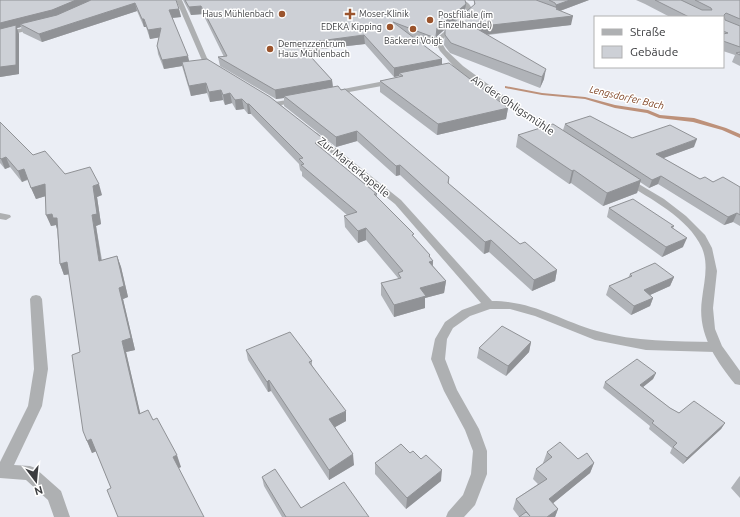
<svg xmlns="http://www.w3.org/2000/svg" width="740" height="517" font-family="Ubuntu,sans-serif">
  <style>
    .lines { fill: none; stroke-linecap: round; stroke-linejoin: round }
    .stream { fill: #bd917a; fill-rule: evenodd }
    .minor { fill: #aeb0b2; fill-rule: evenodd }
    .tertiary { fill: #aeb0b2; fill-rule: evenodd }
    .wall { fill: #b0b3b8 }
    .shaded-wall { fill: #909296 }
    .building { fill: #cdd0d6; stroke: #909296 }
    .poi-dot { fill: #9b542d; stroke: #fff; stroke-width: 1.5 }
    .labels { text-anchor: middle; stroke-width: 3; stroke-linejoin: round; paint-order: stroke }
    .far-poi-label { font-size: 9px; fill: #3b3c3f; stroke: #fff; text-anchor: start }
    .far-water-label { font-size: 10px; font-style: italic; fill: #814626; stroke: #fff }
    .street-label { font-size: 11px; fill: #3b3c3f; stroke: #fff }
  </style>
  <rect width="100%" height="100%" fill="#ebeef5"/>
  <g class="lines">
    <path class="stream" d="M 505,86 L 542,93 L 585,97 L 615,105 L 648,110 L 660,115 L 694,118 L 726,128 L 740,134 L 740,138 L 722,130 L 693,122 L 659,118 L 647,113 L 615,108 L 585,99 L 542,95 L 505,88 Z"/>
    <path class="minor" d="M 176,0 L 182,0 L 207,58 L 211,63 L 217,66 L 217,70 C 209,71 204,64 201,58 Z
      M 37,25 L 39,26 L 39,28 L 0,37 L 0,33 Z
      M 395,79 L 399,81 L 398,83 L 333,95 L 329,93 L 333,91 Z
      M 299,98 L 303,100 L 302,102 L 281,105 L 287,111 L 283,113 L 271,104 L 275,102 Z
      M 314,132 L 317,133 L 401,200 L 492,301 C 533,301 559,320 597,331 C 635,342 675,341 715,342 L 720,344 L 721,347 L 720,350 L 715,352 L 646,350 L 595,340 L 535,316 L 510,309 L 490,309 L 470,316 L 453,328 L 447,339 L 445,359 L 457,390 L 479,429 L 487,451 L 487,474 L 475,505 L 464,517 L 446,517 L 448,512 L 463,495 L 471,474 L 473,451 L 465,430 L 444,391 L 431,359 L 435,339 L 445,322 L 462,310 L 481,303 L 395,204 L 311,137 L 310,135 Z
      M 0,213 L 10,215 L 11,217 L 6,220 L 0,219 Z
      M 36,295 L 40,296 L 42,299 L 48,369 L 42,406 L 14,465 L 30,466 L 35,468 L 61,491 L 70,517 L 54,517 L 48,500 L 26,480 L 0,478 L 0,462 L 28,406 L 34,369 L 30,299 L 32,296 Z"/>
    <path class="tertiary" d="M 458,0 C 467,0 470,3 473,12 L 443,39 L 443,45 L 446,50 L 463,66 L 511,101 L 560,133 L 561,135 L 560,137 L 554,137 L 505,105 L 457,70 L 440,51 L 437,45 L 437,38 L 467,12 L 465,6 Z
      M 627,177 L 664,199 L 686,216 L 705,235 L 712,248 L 717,271 L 713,308 L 715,329 L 722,346 L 740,371 L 740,385 L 735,384 C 715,359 697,333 702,299 C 704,282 709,265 702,248 C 688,217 650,199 624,182 L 622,180 L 624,178 Z"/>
  </g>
  <path class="wall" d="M 0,0 L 176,0 L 179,9 L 181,17 L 172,18 L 189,61 L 325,140 L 325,151 L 377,194 L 377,197 L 430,255 L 430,258 L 433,261 L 433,266 L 446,281 L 444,293 L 425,298 L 425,308 L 394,317 L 381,295 L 381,283 L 398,279 L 398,278 L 366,240 L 358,243 L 345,227 L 344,216 L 347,215 L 302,176 L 302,172 L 300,170 L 299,164 L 251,114 L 248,114 L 244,109 L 236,110 L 232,103 L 225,105 L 223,100 L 210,102 L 207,93 L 191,96 L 182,66 L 164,69 L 158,54 L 157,46 L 159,37 L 150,39 L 146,27 L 144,27 L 137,11 L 42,42 L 23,33 L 21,27 L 17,28 L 19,34 L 19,74 L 0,77 Z
    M 183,0 L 589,0 L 560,11 L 571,25 L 488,35 L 544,79 L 540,88 L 450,53 L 444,45 L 445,30 L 474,5 L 474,1 L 469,1 L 465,0 L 466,4 L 465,12 L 436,37 L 438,39 L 437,48 L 416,39 L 442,65 L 508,108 L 506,119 L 437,135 L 380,92 L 380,81 L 399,77 L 399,76 L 394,77 L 365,44 L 321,49 L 321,52 L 308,54 L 332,80 L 333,87 L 341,90 L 449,177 L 449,184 L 520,244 L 557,270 L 555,281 L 532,291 L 489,252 L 484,254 L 400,175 L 396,176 L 357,141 L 336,147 L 284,106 L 284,98 L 276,99 L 220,66 L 218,57 L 224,57 L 203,14 L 191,15 Z
    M 636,0 L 740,0 L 740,66 L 732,62 L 735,55 L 723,51 L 723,17 L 670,17 L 645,4 Z
    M 0,122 L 33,155 L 102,195 L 97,197 L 101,224 L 96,226 L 102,260 L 117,256 L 121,267 L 128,297 L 123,299 L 135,350 L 126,352 L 140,413 L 153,420 L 181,467 L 111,488 L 96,451 L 92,453 L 87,441 L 80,352 L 69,274 L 64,275 L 60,264 L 57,229 L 56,225 L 51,226 L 46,196 L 36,199 L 28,180 L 22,182 L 10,167 L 5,169 L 0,163 Z
    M 565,124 L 632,138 L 694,147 L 663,158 L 700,179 L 740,187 L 740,226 L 733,222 L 724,225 L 658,184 L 649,188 L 640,182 L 637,193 L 603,206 L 571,183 L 569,184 L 516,147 L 518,135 L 563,130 Z
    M 609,208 L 674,226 L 673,228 L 683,247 L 662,257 L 607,217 Z
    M 630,274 L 674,277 L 670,286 L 650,295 L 653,298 L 650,306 L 631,315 L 606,295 L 609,286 L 628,278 Z
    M 531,342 L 529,352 L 506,376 L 477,358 L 479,348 Z
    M 246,350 L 312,361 L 312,365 L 346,421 L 335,427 L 354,465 L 329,480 L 271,391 L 268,392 L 248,360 Z
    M 656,373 L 653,379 L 643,387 L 670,408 L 679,413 L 725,423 L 721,429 L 683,464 L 670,453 L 672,448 L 649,429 L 650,426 L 603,388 L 605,382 Z
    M 547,452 L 578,459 L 594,463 L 590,473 L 553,503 L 558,509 L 555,517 L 519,517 L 513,509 L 516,499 L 538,484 L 533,479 L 536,469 L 544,463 L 543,463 Z
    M 410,453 L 441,481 L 406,509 L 375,474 L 375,463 Z
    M 740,476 L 740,498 L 731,488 L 739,477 Z
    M 262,477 L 301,508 L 369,517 L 282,517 L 264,486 Z"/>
  <path class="shaded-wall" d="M 76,0 L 95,0 L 55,19 L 20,24 L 21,27 L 17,28 L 19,34 L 19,74 L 0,77 L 0,23 Z
    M 570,0 L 589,0 L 557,12 L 573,16 L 571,25 L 473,36 L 474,27 L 554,13 L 556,5 Z
    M 135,3 L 137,11 L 42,42 L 39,34 Z
    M 466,4 L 465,12 L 436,37 L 437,28 Z
    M 201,6 L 203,14 L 191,15 L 189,7 Z
    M 179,9 L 181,17 L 171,18 L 169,10 Z
    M 142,19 L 144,19 L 146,27 L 144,27 Z
    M 161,28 L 162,37 L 150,39 L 148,30 Z
    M 364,35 L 365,44 L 321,49 L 321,52 L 302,54 L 301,46 L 319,41 Z
    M 188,56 L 190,65 L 182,62 L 182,66 L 164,69 L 162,60 Z
    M 442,59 L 442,68 L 399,73 L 399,76 L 394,77 L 394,68 Z
    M 546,69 L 544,79 L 540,88 L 542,77 Z
    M 332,80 L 333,89 L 284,96 L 284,98 L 276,99 L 275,90 Z
    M 206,83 L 207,93 L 191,96 L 189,86 Z
    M 221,90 L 223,100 L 210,102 L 209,92 Z
    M 230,93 L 232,103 L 225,105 L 223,95 Z
    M 242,99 L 244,109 L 236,110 L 235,100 Z
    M 247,104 L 249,104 L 251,114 L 248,114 Z
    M 508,108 L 506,119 L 437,135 L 438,124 Z
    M 357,131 L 357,141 L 336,147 L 336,137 Z
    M 697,139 L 694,147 L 653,162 L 656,154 Z
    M 325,140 L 325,150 L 316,153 L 315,143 Z
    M 6,157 L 10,167 L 5,169 L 1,159 Z
    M 400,165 L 400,175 L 396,176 L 396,166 Z
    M 24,169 L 28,179 L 22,182 L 18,171 Z
    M 574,170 L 571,183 L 569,184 L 572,171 Z
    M 661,176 L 658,184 L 649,188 L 652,180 Z
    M 641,180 L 637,193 L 603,206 L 607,193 Z
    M 45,184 L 49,195 L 36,199 L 31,188 Z
    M 99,184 L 102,195 L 97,197 L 101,224 L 96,226 L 103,272 L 99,261 L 92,215 L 93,186 Z
    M 737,213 L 733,222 L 724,225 L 728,217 Z
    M 52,214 L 57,218 L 57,229 L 56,225 L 51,226 L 46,215 Z
    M 366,228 L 366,240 L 358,243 L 358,231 Z
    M 687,238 L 683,247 L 662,257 L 666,247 Z
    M 491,240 L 489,252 L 484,254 L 485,242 Z
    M 430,255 L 430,262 L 433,261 L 432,273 L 428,274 L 429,256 Z
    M 117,256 L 121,267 L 128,297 L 123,299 L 135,350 L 126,352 L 143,425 L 139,414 L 122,341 Z
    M 67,262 L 71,274 L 64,275 L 60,264 Z
    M 557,270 L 555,281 L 532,291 L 534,280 Z
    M 674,277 L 670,286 L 641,299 L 644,290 Z
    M 446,281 L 444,293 L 425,298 L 425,308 L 394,317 L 394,305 L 420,288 Z
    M 653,298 L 650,306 L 631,315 L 634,306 Z
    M 531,342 L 529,352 L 506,376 L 508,366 Z
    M 656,373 L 653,379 L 638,391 L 640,385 Z
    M 269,380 L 271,391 L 268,392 L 267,382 Z
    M 346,411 L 346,421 L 330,430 L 329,419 Z
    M 725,423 L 721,429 L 683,464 L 687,458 Z
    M 91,439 L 97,451 L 92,453 L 87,441 Z
    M 353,454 L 354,465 L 329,480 L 329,470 Z
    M 177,455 L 181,467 L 177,469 L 173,457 Z
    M 594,463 L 590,473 L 546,509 L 549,499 Z
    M 442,470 L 441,481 L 406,509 L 407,498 Z
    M 558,509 L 555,517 L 547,517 Z"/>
  <path class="building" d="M 0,0 L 76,0 L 52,10 L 0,23 Z
    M 91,0 L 176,0 L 179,9 L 169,10 L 188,56 L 162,60 L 157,46 L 161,28 L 148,30 L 144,19 L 142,19 L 135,3 L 39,34 L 20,24 L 57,15 Z
    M 185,0 L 465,0 L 466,4 L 437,28 L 436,36 L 438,39 L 393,22 L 442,59 L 394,68 L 364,35 L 319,41 L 321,43 L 301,46 L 332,80 L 275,90 L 218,57 L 227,56 L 201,6 L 189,7 Z
    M 474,0 L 536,0 L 558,8 L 556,9 L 573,16 L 474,27 L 546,69 L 542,77 L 451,43 L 445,35 L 445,30 L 475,4 Z
    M 549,0 L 570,0 L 556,5 L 555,3 Z
    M 655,0 L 681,0 L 702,10 L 712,10 L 711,8 L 695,0 L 740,0 L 740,19 L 726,13 L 724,15 L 725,20 L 740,26 L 740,47 L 723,41 L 723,34 L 728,33 L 723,31 L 723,17 L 689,17 Z
    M 16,25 L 16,65 L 0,67 L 0,29 Z
    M 740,52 L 740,55 L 736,53 Z
    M 207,59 L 270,97 L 325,140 L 315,143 L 377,194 L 374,194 L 414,234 L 412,235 L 430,255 L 429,256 L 433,261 L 429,262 L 446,281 L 420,288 L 426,296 L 394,305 L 381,283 L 401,278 L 398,273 L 403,271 L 366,228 L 358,231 L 344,216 L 357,212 L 301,165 L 304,164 L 299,159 L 303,158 L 249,104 L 247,104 L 242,99 L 235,100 L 230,93 L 223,95 L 221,90 L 209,92 L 206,83 L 189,86 L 182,62 Z
    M 449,63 L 508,108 L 438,124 L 380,81 L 403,76 L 399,73 Z
    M 338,86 L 341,90 L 345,89 L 449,177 L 448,183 L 520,244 L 525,242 L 557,270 L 534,280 L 491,240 L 485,242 L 400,165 L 396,166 L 357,131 L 336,137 L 284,96 Z
    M 590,116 L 632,138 L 670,125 L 697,139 L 656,154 L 700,179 L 705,177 L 713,182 L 723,177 L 740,187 L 740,215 L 737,213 L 728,217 L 661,176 L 652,180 L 565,124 Z
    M 0,122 L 33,155 L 45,151 L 65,174 L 90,167 L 99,184 L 93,186 L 97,214 L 92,215 L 99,261 L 117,256 L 124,286 L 119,288 L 131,338 L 122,341 L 139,414 L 148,410 L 153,420 L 157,418 L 177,455 L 173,457 L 204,517 L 118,517 L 107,490 L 111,488 L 91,439 L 87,441 L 83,431 L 72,355 L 80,352 L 67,262 L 60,264 L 57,218 L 53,218 L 52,214 L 46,215 L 45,184 L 31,188 L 24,169 L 18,171 L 6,157 L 1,159 L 0,158 Z
    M 553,124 L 641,180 L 607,193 L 574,170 L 572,171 L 518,135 Z
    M 633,199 L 674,226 L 671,227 L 687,238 L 666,247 L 609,208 Z
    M 655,263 L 674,277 L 644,290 L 653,298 L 634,306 L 609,286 L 632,276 L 630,274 Z
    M 502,326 L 531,342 L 508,366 L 479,348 Z
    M 290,332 L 312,361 L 309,362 L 346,411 L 329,419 L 353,454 L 329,470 L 269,380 L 267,382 L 246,350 Z
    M 637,359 L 656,373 L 640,385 L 670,408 L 679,413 L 694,401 L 725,423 L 687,458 L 673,447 L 677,443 L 652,423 L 654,421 L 605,382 Z
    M 560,442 L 578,459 L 587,453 L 594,463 L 549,499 L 558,509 L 547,517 L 519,517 L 526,512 L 530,516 L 516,499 L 547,479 L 536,469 L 552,457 L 547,452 Z
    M 401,444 L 410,453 L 413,451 L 421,459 L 426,455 L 442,470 L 407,498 L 375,463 Z
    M 275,469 L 301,508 L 344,482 L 369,517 L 286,517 L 262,477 Z"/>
  <g class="poi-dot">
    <circle cx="282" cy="14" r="4"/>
    <path d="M348 8h4v4h4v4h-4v4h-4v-4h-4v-4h4z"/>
    <circle cx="430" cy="20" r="4"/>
    <circle cx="390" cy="27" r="4"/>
    <circle cx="413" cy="29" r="4"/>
    <circle cx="270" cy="49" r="4"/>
  </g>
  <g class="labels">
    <g class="far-poi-label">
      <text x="274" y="17" text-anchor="end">Haus Mühlenbach</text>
      <text x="359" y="17">Moser-Klinik</text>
      <text x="438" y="18">Postfiliale (im<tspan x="438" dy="10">Einzelhandel)</tspan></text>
      <text x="382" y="30" text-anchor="end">EDEKA Kipping</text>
      <text x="413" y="44" text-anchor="middle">Bäckerei Voigt</text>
      <text x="278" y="47">Demenzzentrum<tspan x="278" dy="10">Haus Mühlenbach</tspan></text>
    </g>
    <g class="far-water-label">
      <text transform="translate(627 97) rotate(13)" y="4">Lengsdorfer Bach</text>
    </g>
    <g class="street-label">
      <text transform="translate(513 105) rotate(34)" y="4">An der Ohligsmühle</text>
      <text transform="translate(354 167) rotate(39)" y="4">Zur Marterkapelle</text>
    </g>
  </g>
  <rect x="594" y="16" width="130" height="52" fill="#ffffff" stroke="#b1b1b2"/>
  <rect x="602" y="29" width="20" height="6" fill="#aeb0b2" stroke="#b1b1b2"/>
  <text x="630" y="36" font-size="12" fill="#3b3c3f">Straße</text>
  <rect x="602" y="46" width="20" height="12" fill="#cdd0d6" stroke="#b1b1b2"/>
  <text x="630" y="56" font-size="12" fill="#3b3c3f">Gebäude</text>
  <g transform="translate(36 481) rotate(164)" stroke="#ffffff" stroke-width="3" paint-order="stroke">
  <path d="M0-3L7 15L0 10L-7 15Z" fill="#3b3c3f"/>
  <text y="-6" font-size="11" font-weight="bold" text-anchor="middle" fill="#3b3c3f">N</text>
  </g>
</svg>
